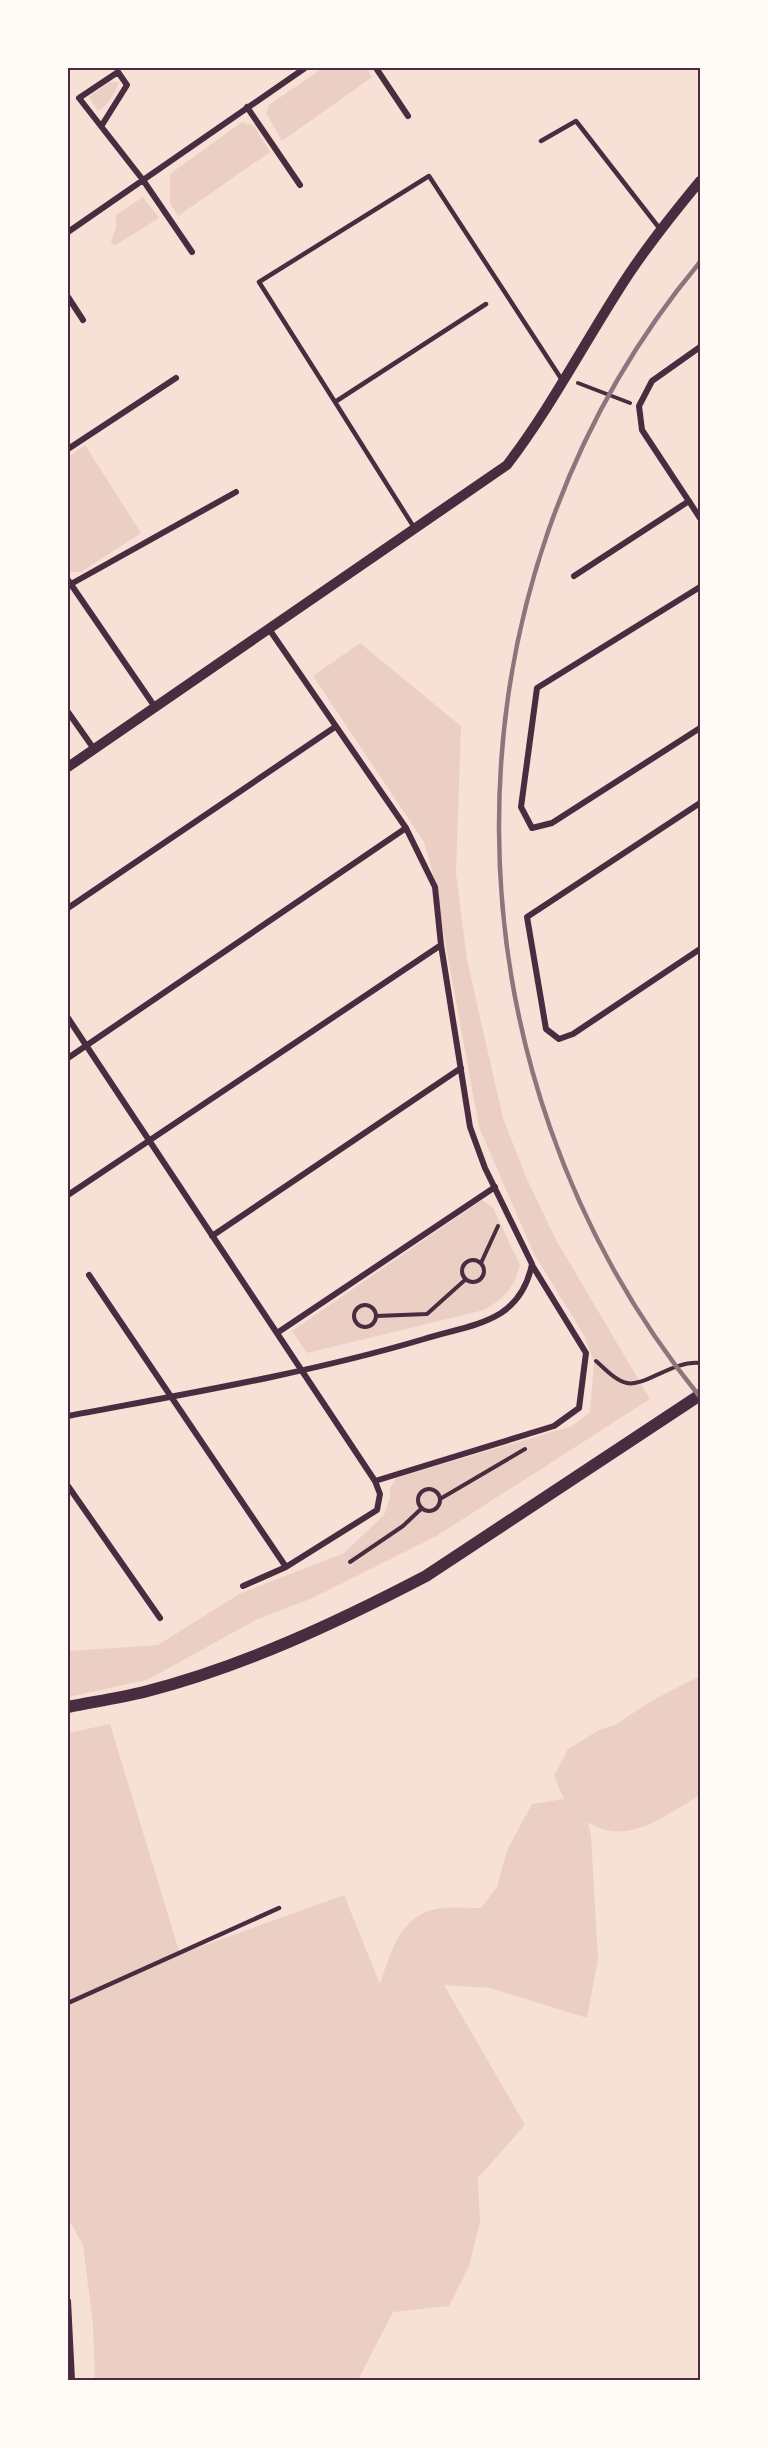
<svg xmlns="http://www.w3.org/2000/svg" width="768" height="2448" font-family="Figtree,sans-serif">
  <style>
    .green { fill: #ebcfc5 }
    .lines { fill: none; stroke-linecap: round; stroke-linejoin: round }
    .path { stroke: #4a2c40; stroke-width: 4 }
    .service { stroke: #4a2c40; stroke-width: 4.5 }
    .minor { stroke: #4a2c40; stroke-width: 6 }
    .tertiary { stroke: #4a2c40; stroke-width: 10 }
    .secondary { stroke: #4a2c40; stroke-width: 12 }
    .rail { stroke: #8f747c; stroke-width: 4.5 }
    .neatline { fill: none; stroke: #4a2c40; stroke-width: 2 }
  </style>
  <rect width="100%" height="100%" fill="#f7e1d7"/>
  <path class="green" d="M 323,68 L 367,68 L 372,77 L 282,141 L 266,113 L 269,105 Z
    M 110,82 L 119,82 C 116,92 107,107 98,111 L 89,97 Z
    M 242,122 L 254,126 L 270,152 L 178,216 L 170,203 L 170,174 Z
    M 143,197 L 159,218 L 114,246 L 111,242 L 116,227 L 116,215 Z
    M 85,445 L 141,533 L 81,572 L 68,572 L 68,457 Z
    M 360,643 L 461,726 L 456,873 L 467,960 L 503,1118 L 526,1177 L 555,1238 L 650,1399 L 435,1537 L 315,1597 L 256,1620 L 147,1680 L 68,1697 L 68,1651 L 158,1645 L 241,1593 L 344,1553 L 384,1515 L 390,1498 L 390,1488 L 396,1478 L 572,1426 L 590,1412 L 594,1363 L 584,1335 L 534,1254 L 479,1127 L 432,870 L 424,842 L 313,676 Z
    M 482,1200 L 493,1208 L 520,1265 C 514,1288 504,1299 484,1310 L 307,1353 L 292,1331 Z
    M 700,1676 L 700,1795 C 666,1815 626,1848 588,1822 L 591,1836 L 598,1959 L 587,2018 L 490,1988 L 444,1985 L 525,2125 L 478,2178 L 480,2222 L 469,2266 L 449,2306 L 393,2312 L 358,2380 L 95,2380 L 93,2326 L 83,2245 L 68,2218 L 68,1733 L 110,1724 L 180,1954 L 344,1895 L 380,1984 C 389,1957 397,1926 424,1913 C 439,1905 465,1908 481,1908 L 497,1887 L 507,1850 L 532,1804 L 564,1799 L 554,1776 L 568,1749 L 599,1730 L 615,1725 L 651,1701 Z"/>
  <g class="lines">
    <path class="path" d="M 578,383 L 630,403
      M462 1271a11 11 0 1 1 22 0a11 11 0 1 1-22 0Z
      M 481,1263 L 498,1226
      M354 1316a11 11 0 1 1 22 0a11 11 0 1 1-22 0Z
      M 376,1316 L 427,1314 L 466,1279
      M 596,1361 C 605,1369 616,1381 627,1383 C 645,1387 673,1360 700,1363
      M418 1500a11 11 0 1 1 22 0a11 11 0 1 1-22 0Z
      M 440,1499 L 525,1449
      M 350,1562 L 403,1526 L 422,1508"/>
    <path class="service" d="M 541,141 L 576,121 L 660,229
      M 335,402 L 259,282 L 429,176 L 562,380
      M 415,529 L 335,402 L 486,304
      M 68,2003 L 279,1908"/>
    <path class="minor" d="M 376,68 L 408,116
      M 247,107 L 300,185
      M 102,125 L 127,85 L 118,72 L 79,98 L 143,180 L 192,252
      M 68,232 L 305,68
      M 68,297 L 83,320
      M 700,347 L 652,381 L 639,406 L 642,430 L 700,518
      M 68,449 L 176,378
      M 574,576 L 689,501
      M 68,580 L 155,707
      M 71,584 L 236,492
      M 700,587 L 537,688 L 521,807 L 532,828 L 552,823 L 700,728
      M 68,712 L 94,749
      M 700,803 L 527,917 L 546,1029 L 559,1039 L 573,1034 L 700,949
      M 68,908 L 335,727
      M 68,1018 L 375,1481
      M 68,1058 L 406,828
      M 68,1195 L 441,945
      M 212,1236 L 461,1068
      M 89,1275 L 286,1567
      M 277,1333 L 495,1187
      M 68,1416 C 185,1394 310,1373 424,1339 C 448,1331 479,1327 501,1313 C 519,1301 528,1284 532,1264 L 485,1168 L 470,1127 L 441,945 L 435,887 L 406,828 L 269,629
      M 68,1486 L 160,1618
      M 243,1586 L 286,1567 L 377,1510 L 380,1494 L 375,1481 L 554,1426 L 579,1408 L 586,1353 L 532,1265
      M 68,2301 L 72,2380"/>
    <path class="tertiary" d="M 68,767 L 507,465 C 549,410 581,349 618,291 C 642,252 671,216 700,181"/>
    <path class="secondary" d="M 68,1707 C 93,1702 119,1698 144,1692 C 242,1667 336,1623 426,1576 L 700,1395"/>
    <path class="rail" d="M 700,262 C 429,587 435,1071 700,1397"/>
  </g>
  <rect width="768" height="2448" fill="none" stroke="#fffaf5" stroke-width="138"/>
  <rect x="69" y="69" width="630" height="2310" class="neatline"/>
</svg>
